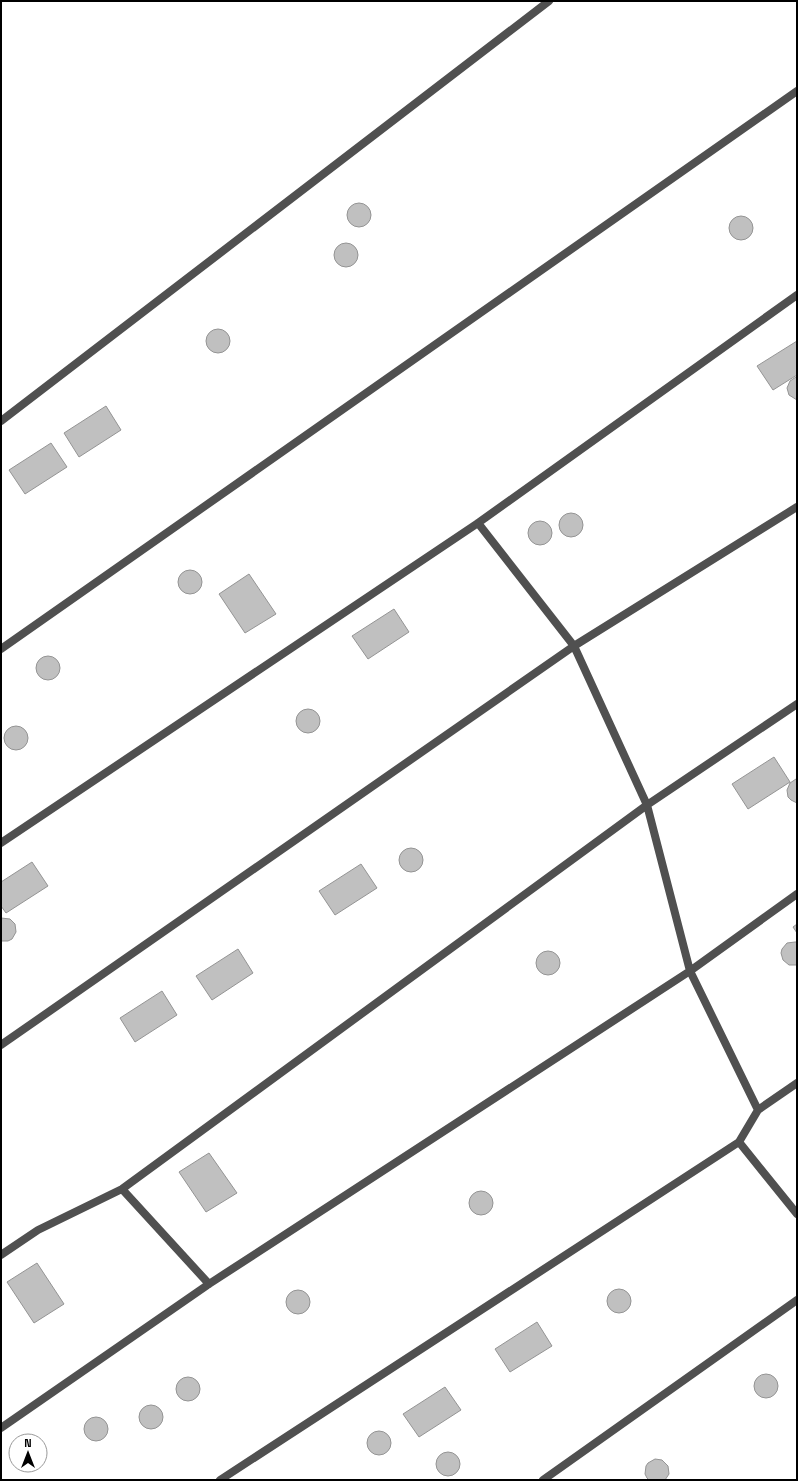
<svg xmlns="http://www.w3.org/2000/svg" width="798" height="1481" font-family="'Space Grotesk',sans-serif">
  <style>
    .building { fill: #c0c0c0; stroke: #949494 }
    .lines { fill: none; stroke-linecap: round; stroke-linejoin: round }
    .street { stroke: #505050; stroke-width: 8 }
  </style>
  <rect width="100%" height="100%" fill="#fff"/>
  <path class="building" d="M347 215a12 12 0 1 1 24 0a12 12 0 1 1-24 0Z
    M729 228a12 12 0 1 1 24 0a12 12 0 1 1-24 0Z
    M334 255a12 12 0 1 1 24 0a12 12 0 1 1-24 0Z
    M206 341a12 12 0 1 1 24 0a12 12 0 1 1-24 0Z
    M 797,341 L 797,375 L 773,390 L 757,366 Z
    M 796,377 L 797,377 L 797,400 L 789,395 L 787,388 L 790,381 Z
    M 106,406 L 121,430 L 79,457 L 64,433 Z
    M 51,443 L 67,467 L 25,494 L 9,470 Z
    M559 525a12 12 0 1 1 24 0a12 12 0 1 1-24 0Z
    M528 533a12 12 0 1 1 24 0a12 12 0 1 1-24 0Z
    M178 582a12 12 0 1 1 24 0a12 12 0 1 1-24 0Z
    M 249,574 L 276,614 L 245,633 L 219,594 Z
    M 394,609 L 409,632 L 368,659 L 352,636 Z
    M36 668a12 12 0 1 1 24 0a12 12 0 1 1-24 0Z
    M296 721a12 12 0 1 1 24 0a12 12 0 1 1-24 0Z
    M4 738a12 12 0 1 1 24 0a12 12 0 1 1-24 0Z
    M 774,757 L 790,782 L 748,809 L 732,784 Z
    M 796,779 L 797,779 L 797,803 L 791,800 L 788,797 L 787,790 L 790,783 Z
    M399 860a12 12 0 1 1 24 0a12 12 0 1 1-24 0Z
    M 32,862 L 48,886 L 6,913 L 1,906 L 1,882 Z
    M 361,864 L 377,888 L 335,915 L 319,891 Z
    M 1,918 L 10,919 L 15,924 L 16,932 L 12,939 L 8,941 L 1,941 Z
    M 797,924 L 797,933 L 793,927 Z
    M 795,942 L 797,942 L 797,965 L 789,965 L 783,960 L 781,953 L 782,949 L 787,943 Z
    M 238,949 L 253,973 L 212,1000 L 196,976 Z
    M536 963a12 12 0 1 1 24 0a12 12 0 1 1-24 0Z
    M 162,991 L 177,1015 L 135,1042 L 120,1018 Z
    M 209,1153 L 237,1193 L 206,1212 L 179,1172 Z
    M469 1203a12 12 0 1 1 24 0a12 12 0 1 1-24 0Z
    M 37,1263 L 64,1304 L 34,1323 L 7,1282 Z
    M607 1301a12 12 0 1 1 24 0a12 12 0 1 1-24 0Z
    M286 1302a12 12 0 1 1 24 0a12 12 0 1 1-24 0Z
    M 537,1322 L 552,1346 L 510,1372 L 495,1349 Z
    M754 1386a12 12 0 1 1 24 0a12 12 0 1 1-24 0Z
    M176 1389a12 12 0 1 1 24 0a12 12 0 1 1-24 0Z
    M 445,1387 L 461,1410 L 419,1437 L 403,1414 Z
    M139 1417a12 12 0 1 1 24 0a12 12 0 1 1-24 0Z
    M84 1429a12 12 0 1 1 24 0a12 12 0 1 1-24 0Z
    M367 1443a12 12 0 1 1 24 0a12 12 0 1 1-24 0Z
    M436 1464a12 12 0 1 1 24 0a12 12 0 1 1-24 0Z
    M 655,1459 L 662,1460 L 668,1466 L 669,1474 L 665,1480 L 649,1480 L 647,1478 L 645,1474 L 646,1466 L 648,1463 Z"/>
  <g class="lines">
    <path class="street" d="M 1,421 L 549,1
      M 478,523 L 574,646 L 647,805 L 690,971 L 758,1110
      M 1,649 L 797,91
      M 1,843 L 478,523 L 797,295
      M 1,1045 L 574,646 L 797,507
      M 739,1142 L 797,1214
      M 122,1189 L 209,1284
      M 1,1255 L 38,1230 L 122,1189 L 647,805 L 797,704
      M 1,1428 L 209,1284 L 690,971 L 797,894
      M 220,1480 L 739,1142 L 758,1110 L 797,1083
      M 543,1480 L 797,1300"/>
  </g>
  <rect width="798" height="1481" fill="none" stroke="#000000" stroke-width="4"/>
  <g transform="translate(28 1453)"><circle r="19" fill="#ffffff" stroke="#999999"/>
  <path d="M0-3L7 15L0 10L-7 15Z" fill="#000000"/>
  <text y="-6" font-size="11" font-weight="bold" text-anchor="middle" fill="#000000">N</text>
  </g>
</svg>
